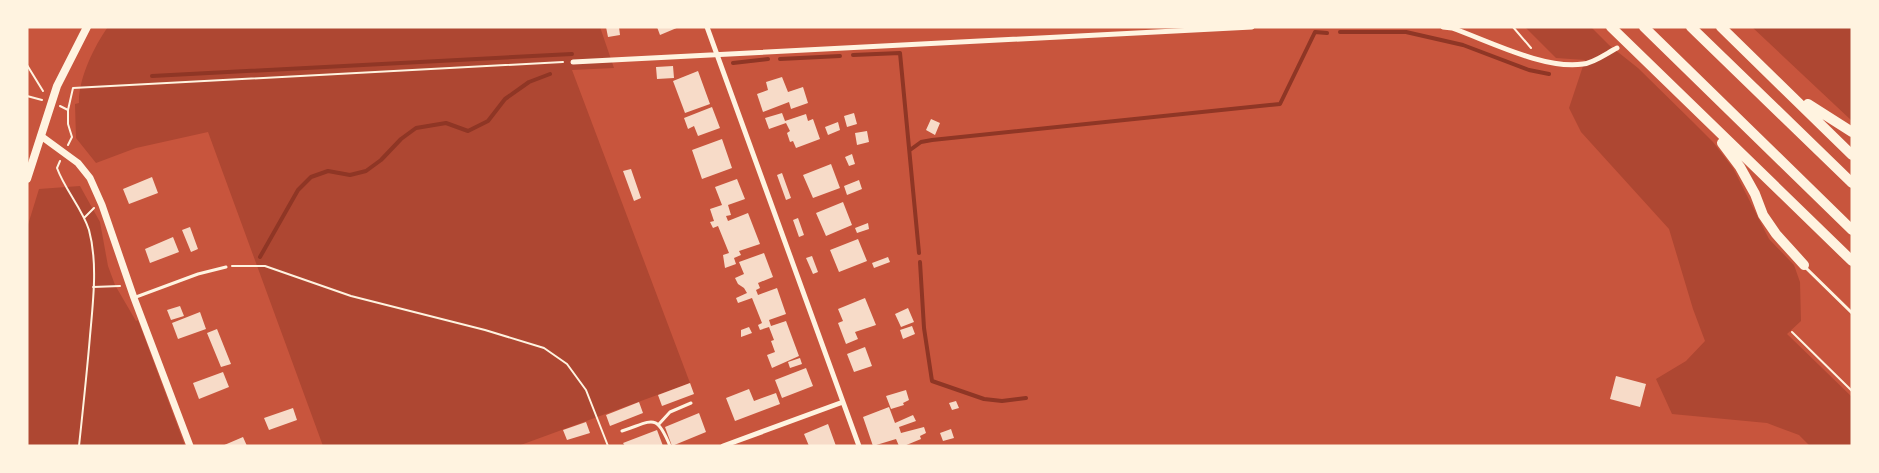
<svg xmlns="http://www.w3.org/2000/svg" width="1879" height="473" font-family="'Fira Sans',sans-serif">
  <style>
    .green { fill: #ae4732 }
    .lines { fill: none; stroke-linecap: round; stroke-linejoin: round }
    .stream { stroke: #8f3625; stroke-width: 4 }
    .building { fill: #f7dbc8 }
    .path { stroke: #fff3e0; stroke-width: 2 }
    .service { stroke: #fff3e0; stroke-width: 3 }
    .minor { stroke: #fff3e0; stroke-width: 5 }
    .tertiary { stroke: #fff3e0; stroke-width: 7 }
    .secondary { stroke: #fff3e0; stroke-width: 8 }
    .motorway { stroke: #fff3e0; stroke-width: 10 }
  </style>
  <rect width="100%" height="100%" fill="#c8553d"/>
  <path class="green" d="M 108,27 L 600,27 L 614,68 L 572,70 L 690,383 L 518,446 L 323,446 L 208,132 L 136,148 L 96,163 L 76,138 L 75,104 L 79,103 C 78,80 94,46 108,27 Z
    M 1525,27 L 1591,27 L 1609,45 L 1638,68 L 1693,122 L 1713,142 L 1733,168 L 1769,239 L 1794,265 L 1800,282 L 1801,321 L 1787,334 L 1852,397 L 1852,446 L 1810,446 L 1799,435 L 1767,423 L 1672,414 L 1656,379 L 1686,361 L 1705,341 L 1693,309 L 1669,229 L 1581,132 L 1569,108 L 1585,60 L 1556,58 Z
    M 1752,27 L 1852,27 L 1852,121 Z
    M 80,186 L 100,222 L 108,266 L 115,285 L 136,321 L 138,320 L 185,446 L 27,446 L 27,228 L 39,189 Z"/>
  <g class="lines">
    <path class="stream" d="M 1340,32 L 1406,32 L 1463,45 L 1529,70 L 1549,74
      M 853,55 L 900,53 L 919,253
      M 780,59 L 840,56
      M 733,63 L 768,59
      M 152,76 L 572,54
      M 910,150 L 921,142 L 932,140 L 1280,104 L 1315,32 L 1327,33
      M 260,257 L 298,190 L 311,177 L 328,171 L 350,175 L 366,171 L 381,160 L 401,139 L 416,128 L 446,123 L 468,131 L 488,121 L 505,99 L 529,82 L 550,74
      M 920,262 L 924,328 L 932,381 L 984,399 L 1002,401 L 1026,398"/>
  </g>
  <path class="building" d="M 606,27 L 619,27 L 620,35 L 608,37 Z
    M 657,27 L 679,27 L 660,35 Z
    M 673,66 L 674,78 L 657,79 L 656,67 Z
    M 698,71 L 710,104 L 685,113 L 673,81 Z
    M 782,77 L 788,92 L 803,87 L 808,103 L 791,109 L 789,102 L 763,112 L 757,94 L 768,90 L 766,82 Z
    M 712,107 L 720,128 L 698,136 L 694,126 L 688,129 L 684,118 Z
    M 782,113 L 785,121 L 806,114 L 808,121 L 813,119 L 820,139 L 796,148 L 793,141 L 790,142 L 787,133 L 790,131 L 786,123 L 769,129 L 765,118 Z
    M 854,113 L 857,124 L 847,127 L 844,116 Z
    M 931,119 L 940,123 L 935,135 L 926,130 Z
    M 838,122 L 840,130 L 828,135 L 825,127 Z
    M 867,131 L 869,142 L 857,145 L 855,133 Z
    M 722,139 L 732,168 L 702,179 L 692,150 Z
    M 852,154 L 855,164 L 849,166 L 845,157 Z
    M 831,164 L 840,188 L 813,198 L 803,175 Z
    M 631,169 L 641,198 L 634,201 L 623,171 Z
    M 782,173 L 791,198 L 786,200 L 777,175 Z
    M 152,177 L 158,193 L 129,204 L 123,189 Z
    M 737,179 L 745,199 L 728,205 L 731,215 L 726,216 L 728,221 L 748,213 L 760,244 L 739,251 L 741,255 L 734,258 L 736,264 L 725,268 L 723,255 L 729,253 L 718,226 L 713,228 L 710,222 L 714,221 L 710,209 L 722,205 L 715,187 Z
    M 859,180 L 862,189 L 847,195 L 844,186 Z
    M 843,202 L 852,225 L 826,236 L 816,213 Z
    M 798,218 L 804,235 L 799,237 L 793,220 Z
    M 868,223 L 869,229 L 857,233 L 855,228 Z
    M 190,227 L 198,249 L 191,252 L 182,230 Z
    M 173,237 L 179,252 L 150,263 L 145,249 Z
    M 858,239 L 867,261 L 839,272 L 830,250 Z
    M 764,253 L 773,277 L 758,283 L 760,288 L 756,290 L 758,295 L 777,288 L 786,314 L 769,320 L 771,326 L 786,321 L 799,356 L 772,368 L 767,355 L 775,352 L 771,341 L 774,340 L 769,327 L 760,330 L 758,325 L 762,323 L 752,298 L 738,303 L 736,298 L 747,293 L 744,288 L 738,284 L 735,278 L 744,274 L 739,262 Z
    M 812,256 L 818,272 L 813,274 L 806,258 Z
    M 888,257 L 890,262 L 874,268 L 872,263 Z
    M 865,298 L 876,325 L 855,332 L 858,339 L 846,344 L 838,323 L 843,321 L 838,309 Z
    M 180,306 L 184,316 L 171,320 L 167,310 Z
    M 908,308 L 914,322 L 901,327 L 895,314 Z
    M 200,312 L 206,329 L 178,339 L 172,323 Z
    M 912,326 L 915,334 L 903,339 L 900,330 Z
    M 749,327 L 752,333 L 741,337 L 741,330 Z
    M 217,329 L 231,364 L 221,367 L 207,333 Z
    M 865,347 L 872,366 L 854,372 L 847,354 Z
    M 800,358 L 802,364 L 790,368 L 788,362 Z
    M 806,368 L 813,386 L 782,398 L 775,380 Z
    M 223,372 L 229,387 L 199,399 L 193,383 Z
    M 1616,376 L 1646,384 L 1640,407 L 1610,399 Z
    M 690,383 L 694,394 L 662,406 L 658,395 Z
    M 749,389 L 754,401 L 776,393 L 780,404 L 735,421 L 726,398 Z
    M 906,390 L 909,400 L 903,403 L 904,405 L 891,409 L 886,396 Z
    M 956,401 L 959,408 L 952,410 L 949,403 Z
    M 639,402 L 643,413 L 610,426 L 606,415 Z
    M 889,407 L 895,423 L 913,415 L 916,421 L 899,427 L 901,433 L 924,427 L 926,433 L 920,436 L 921,439 L 904,446 L 899,446 L 896,439 L 873,446 L 863,417 Z
    M 293,408 L 297,420 L 269,430 L 264,418 Z
    M 699,413 L 706,432 L 672,446 L 665,427 Z
    M 586,422 L 590,433 L 567,440 L 563,430 Z
    M 828,424 L 836,446 L 809,446 L 804,434 Z
    M 951,429 L 954,438 L 943,441 L 940,433 Z
    M 657,430 L 663,446 L 625,446 L 623,443 Z
    M 243,437 L 247,446 L 222,446 Z"/>
  <g class="lines">
    <path class="path" d="M 1513,27 L 1531,48
      M 27,65 L 43,91
      M 27,96 L 42,100
      M 60,106 L 68,110 L 68,124 L 72,137 L 68,145
      M 68,110 L 73,88 L 563,62
      M 60,161 L 57,168 C 65,190 82,208 89,230 C 98,263 93,302 90,336 C 87,372 83,409 79,446
      M 84,218 L 94,208
      M 232,266 L 265,266 L 351,296 L 485,330 L 544,348 L 567,364 L 586,390 L 608,446
      M 93,287 L 120,286
      M 1792,332 L 1852,391"/>
    <path class="service" d="M 1805,267 L 1852,313
      M 136,297 L 198,274 L 226,267
      M 659,424 L 670,412 L 691,403
      M 622,431 C 653,421 656,412 670,446"/>
    <path class="minor" d="M 707,27 L 859,446
      M 1443,27 L 1452,28 C 1489,41 1545,70 1583,64 C 1594,63 1607,53 1617,48
      M 573,62 L 1252,27
      M 723,446 L 843,402"/>
    <path class="tertiary" d="M 41,136 L 78,163 L 90,178 L 102,205 L 134,298 L 190,446"/>
    <path class="secondary" d="M 27,179 L 57,86 L 87,27"/>
    <path class="motorway" d="M 1611,27 L 1852,261
      M 1644,27 L 1852,230
      M 1691,27 L 1852,183
      M 1721,27 L 1852,155
      M 1808,104 L 1852,132
      M 1722,143 L 1740,167 L 1755,194 L 1763,215 L 1776,234 L 1804,265"/>
  </g>
  <rect width="1879" height="473" fill="none" stroke="#fff3e0" stroke-width="57"/>
</svg>
